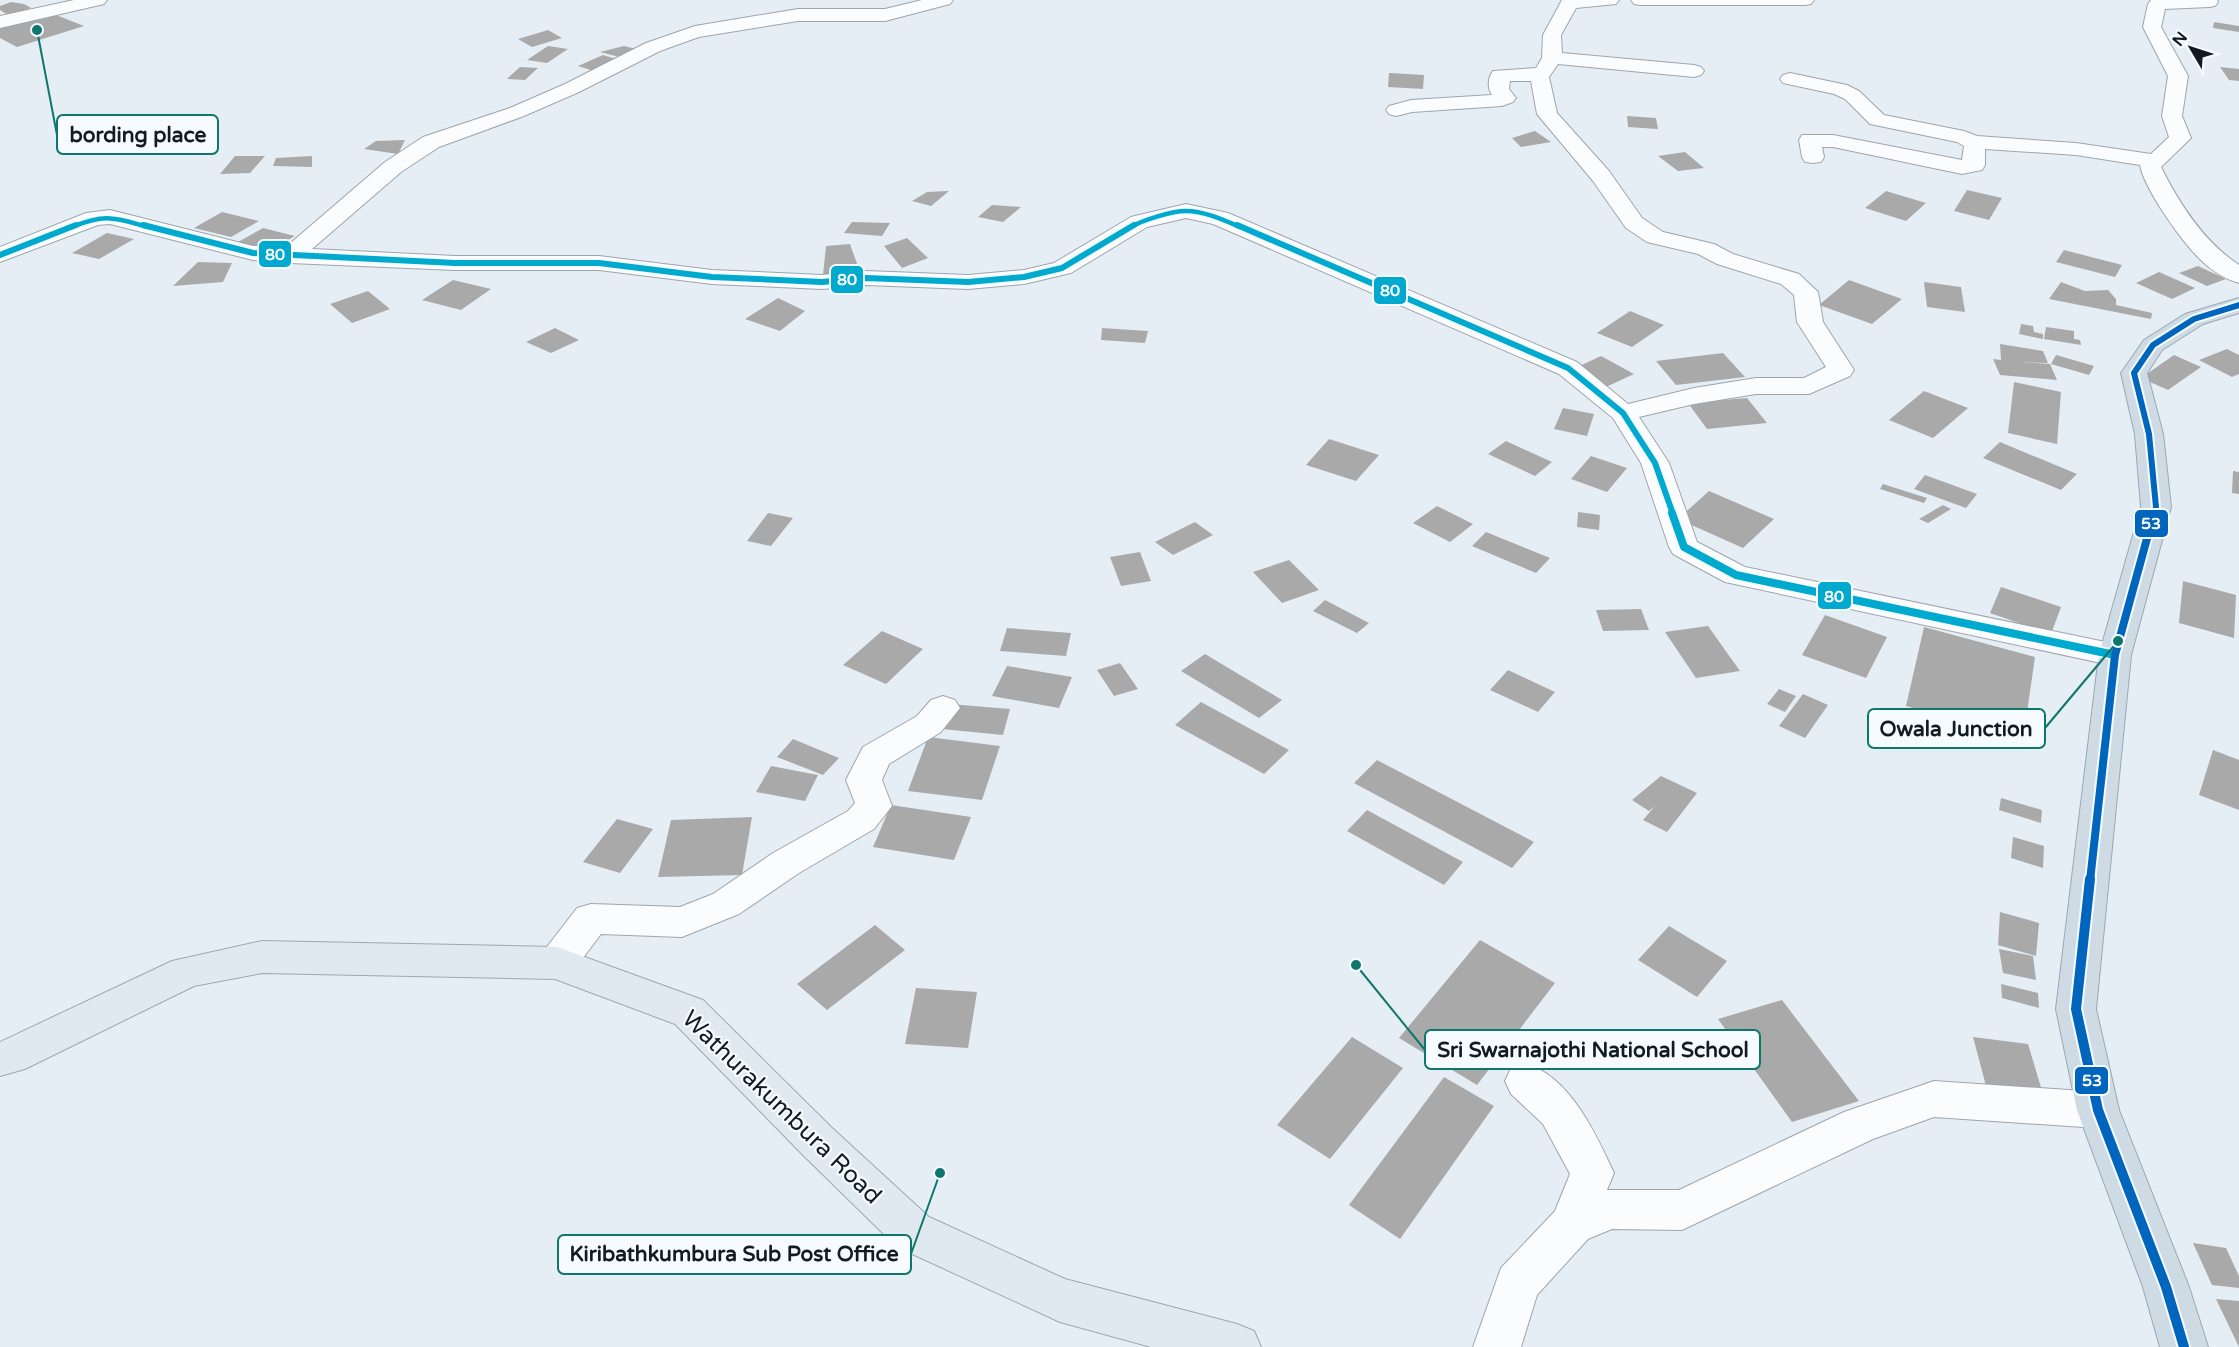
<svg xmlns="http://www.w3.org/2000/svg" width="2239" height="1347" font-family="'Varela Round',sans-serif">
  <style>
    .building { fill: #a9a9a9 }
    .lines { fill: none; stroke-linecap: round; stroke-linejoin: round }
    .minor-casing { stroke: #9ea5ac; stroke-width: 2 }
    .major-casing { stroke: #97a9b5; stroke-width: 2 }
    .highway-casing { stroke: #97a9b5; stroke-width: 2 }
    .minor { fill: #fbfcfe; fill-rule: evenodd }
    .major { fill: #e0e9ef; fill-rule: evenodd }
    .highway { fill: #cedbe5; fill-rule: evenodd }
    .bus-1-far2-casing { stroke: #f6fbff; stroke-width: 8 }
    .bus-1-far1-casing { stroke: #f6fbff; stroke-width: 10 }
    .bus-1-casing { stroke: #f6fbff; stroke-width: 12 }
    .bus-2-far2-casing { stroke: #f6fbff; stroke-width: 10 }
    .bus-2-far1-casing { stroke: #f6fbff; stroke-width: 12 }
    .bus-2-casing { stroke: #f6fbff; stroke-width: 14 }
    .bus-1-far2 { stroke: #00a9ce; stroke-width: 4.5 }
    .bus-1-far1 { stroke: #00a9ce; stroke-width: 6 }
    .bus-1 { stroke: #00a9ce; stroke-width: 8 }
    .bus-2-far2 { stroke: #0065bd; stroke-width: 6 }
    .bus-2-far1 { stroke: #0065bd; stroke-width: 8 }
    .bus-2 { stroke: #0065bd; stroke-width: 10 }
    .labels { text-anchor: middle; stroke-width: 4.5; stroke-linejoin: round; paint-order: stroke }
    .near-street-label { font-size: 24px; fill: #121b22; stroke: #f6fbff }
    .leader { fill: none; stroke: #0f766e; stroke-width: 2 }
    .callout-dot { fill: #0f766e; stroke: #f6fbff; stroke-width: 2 }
    .callout { fill: #f6fbff; stroke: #0f766e; stroke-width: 2 }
    .callout-label { font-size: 21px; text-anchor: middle; font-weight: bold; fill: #121b22 }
    .line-badge { stroke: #f6fbff; stroke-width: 2 }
    .badge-label { font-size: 16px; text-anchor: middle; font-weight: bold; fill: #fff }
  </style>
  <rect width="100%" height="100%" fill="#e6eef5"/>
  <path class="building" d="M 11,2 L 24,4 L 31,8 L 8,15 L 0,10 L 0,6 Z
    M 51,13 L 84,26 L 17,47 L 0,38 L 0,28 Z
    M 2214,22 L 2239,26 L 2239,32 L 2213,28 Z
    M 548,30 L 562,38 L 532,47 L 518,39 Z
    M 548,46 L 568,49 L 547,63 L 527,60 Z
    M 624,46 L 640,50 L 623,58 L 600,52 Z
    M 603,55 L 619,60 L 594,71 L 578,66 Z
    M 520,67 L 538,68 L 525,80 L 507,79 Z
    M 2220,67 L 2239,69 L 2239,81 L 2229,80 Z
    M 1389,73 L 1424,75 L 1423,89 L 1388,87 Z
    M 1627,116 L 1656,118 L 1658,129 L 1628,127 Z
    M 1535,131 L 1551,142 L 1521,147 L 1512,138 Z
    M 405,140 L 398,154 L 364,149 L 376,141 Z
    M 1685,152 L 1704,168 L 1678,171 L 1658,156 Z
    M 235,156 L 265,156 L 250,173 L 220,174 Z
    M 312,156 L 312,167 L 273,166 L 276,158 Z
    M 1967,190 L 2002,198 L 1989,220 L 1954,211 Z
    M 949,191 L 931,206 L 912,201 L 927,192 Z
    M 1886,191 L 1926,203 L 1906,221 L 1865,208 Z
    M 992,205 L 1021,207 L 1003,222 L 978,217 Z
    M 222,212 L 259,221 L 231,237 L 194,228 Z
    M 852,222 L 890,223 L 882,236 L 844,233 Z
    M 263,228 L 295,236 L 270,250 L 238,242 Z
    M 107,233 L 134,239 L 99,259 L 72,253 Z
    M 907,238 L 928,258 L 902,268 L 884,246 Z
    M 850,244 L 860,272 L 823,275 L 826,246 Z
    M 2064,250 L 2122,265 L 2115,277 L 2056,262 Z
    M 198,262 L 232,263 L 223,282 L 173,286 Z
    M 2198,266 L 2226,279 L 2207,286 L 2179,273 Z
    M 2159,272 L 2195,288 L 2172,299 L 2136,283 Z
    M 453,280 L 491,289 L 461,310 L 422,300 Z
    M 1849,280 L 1902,299 L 1872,324 L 1819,305 Z
    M 1924,282 L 1961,287 L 1965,312 L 1927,307 Z
    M 2061,282 L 2085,291 L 2108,290 L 2116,299 L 2116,305 L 2152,313 L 2151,319 L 2049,299 Z
    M 368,291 L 390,309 L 352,323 L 330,304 Z
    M 778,298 L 805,311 L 780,331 L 745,319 Z
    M 1630,311 L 1664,325 L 1632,347 L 1597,333 Z
    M 2021,324 L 2033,326 L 2034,332 L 2043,334 L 2043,339 L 2019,334 Z
    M 2046,327 L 2074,331 L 2074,339 L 2080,340 L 2081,345 L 2044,339 Z
    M 555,328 L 579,340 L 551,353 L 526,342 Z
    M 1102,328 L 1148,331 L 1145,343 L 1101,340 Z
    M 2000,344 L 2043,351 L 2048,363 L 2020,362 L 2050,364 L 2057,380 L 2000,375 L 1993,359 L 2001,360 Z
    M 2227,349 L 2239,355 L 2239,374 L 2232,377 L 2199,360 Z
    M 1723,353 L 1745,377 L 1676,385 L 1656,361 Z
    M 2056,355 L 2094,366 L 2089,375 L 2051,364 Z
    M 2174,355 L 2201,367 L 2168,390 L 2141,378 Z
    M 1601,356 L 1634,374 L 1606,387 L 1573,369 Z
    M 2014,382 L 2061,392 L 2057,444 L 2008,433 Z
    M 1924,391 L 1968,408 L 1933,438 L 1889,420 Z
    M 1747,398 L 1767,423 L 1707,429 L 1688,403 Z
    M 1563,408 L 1594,414 L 1587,436 L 1554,429 Z
    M 1329,439 L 1379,455 L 1356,481 L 1306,465 Z
    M 1506,441 L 1552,462 L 1535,476 L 1488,454 Z
    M 2000,442 L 2077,474 L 2061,490 L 1983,458 Z
    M 1591,456 L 1627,468 L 1607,492 L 1571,479 Z
    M 2233,471 L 2239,472 L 2239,494 L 2232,493 Z
    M 1925,475 L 1977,494 L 1966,508 L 1914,489 Z
    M 1883,484 L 1927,498 L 1924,503 L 1880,489 Z
    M 1709,491 L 1774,519 L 1743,548 L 1678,519 Z
    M 1943,505 L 1951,509 L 1928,523 L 1919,519 Z
    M 1437,506 L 1473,524 L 1450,542 L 1413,523 Z
    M 1578,512 L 1600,515 L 1599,530 L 1577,527 Z
    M 768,513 L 793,518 L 771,546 L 747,541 Z
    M 1195,522 L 1213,535 L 1173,555 L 1155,542 Z
    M 1486,532 L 1550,558 L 1536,573 L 1472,546 Z
    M 1140,552 L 1151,581 L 1121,586 L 1110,557 Z
    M 1289,560 L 1319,590 L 1282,603 L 1253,572 Z
    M 2183,581 L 2236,595 L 2234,638 L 2179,623 Z
    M 2001,587 L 2061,607 L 2051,634 L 1990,613 Z
    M 1325,600 L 1369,623 L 1357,633 L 1313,611 Z
    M 1641,609 L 1649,630 L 1603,631 L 1596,610 Z
    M 1825,615 L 1887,637 L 1866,678 L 1802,655 Z
    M 1708,626 L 1740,671 L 1696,678 L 1665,632 Z
    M 1924,627 L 2035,657 L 2023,740 L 1906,706 Z
    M 1007,628 L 1071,633 L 1066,656 L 1000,651 Z
    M 882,631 L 923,649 L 886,684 L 843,665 Z
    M 1205,654 L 1282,700 L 1259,718 L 1181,671 Z
    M 1120,663 L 1138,689 L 1114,696 L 1097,670 Z
    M 1007,666 L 1072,677 L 1059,708 L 992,696 Z
    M 1508,670 L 1555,692 L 1538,712 L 1490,690 Z
    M 1779,689 L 1796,696 L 1785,712 L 1767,704 Z
    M 1803,694 L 1828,705 L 1805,738 L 1779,726 Z
    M 1201,702 L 1289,750 L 1264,774 L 1175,725 Z
    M 950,704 L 1010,709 L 1003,735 L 942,729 Z
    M 928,737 L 1000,746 L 982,800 L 908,791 Z
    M 793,739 L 839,758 L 823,775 L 777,757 Z
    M 2213,750 L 2239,760 L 2239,810 L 2199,795 Z
    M 1377,760 L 1534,842 L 1512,868 L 1354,783 Z
    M 771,766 L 818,775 L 805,801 L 756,792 Z
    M 1661,776 L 1697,793 L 1667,832 L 1643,820 L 1655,806 L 1649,811 L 1632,800 Z
    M 2001,798 L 2042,810 L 2041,823 L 1999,810 Z
    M 891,805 L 971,817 L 954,860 L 873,847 Z
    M 1367,810 L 1463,862 L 1444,885 L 1347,831 Z
    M 752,817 L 742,875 L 658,877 L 671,820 Z
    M 617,819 L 653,829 L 620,873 L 583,862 Z
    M 2013,837 L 2044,846 L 2043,868 L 2011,858 Z
    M 2000,912 L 2039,923 L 2036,956 L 1998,945 Z
    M 875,925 L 905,950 L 827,1010 L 797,984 Z
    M 1669,926 L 1727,961 L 1697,997 L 1638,960 Z
    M 1480,940 L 1555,983 L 1477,1085 L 1399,1038 Z
    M 1999,949 L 2033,956 L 2036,980 L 2003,973 Z
    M 2001,984 L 2038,993 L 2039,1008 L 2002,998 Z
    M 916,988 L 977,992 L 968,1048 L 905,1044 Z
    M 1782,1000 L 1859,1101 L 1792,1122 L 1718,1019 Z
    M 1352,1037 L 1403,1068 L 1330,1159 L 1277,1125 Z
    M 1973,1037 L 2028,1044 L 2046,1104 L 1989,1097 Z
    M 1444,1077 L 1494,1106 L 1400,1239 L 1349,1205 Z
    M 2193,1243 L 2226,1248 L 2239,1276 L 2239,1288 L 2212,1285 Z
    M 2216,1299 L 2239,1301 L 2239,1347 Z"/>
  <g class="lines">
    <g class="minor-casing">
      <path id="minor" d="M 74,0 L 107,0 L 104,4 L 0,28 L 0,16 Z
        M 922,0 L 953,0 L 950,4 L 885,21 L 798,21 L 699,37 L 660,51 L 579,92 L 524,116 L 439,147 L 401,172 L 312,249 L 455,256 L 599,256 L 712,270 L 822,275 L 866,271 L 968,275 L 1024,270 L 1054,263 L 1131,217 L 1139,215 L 1186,204 L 1228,213 L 1577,362 L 1628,404 L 1694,388 L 1756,378 L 1804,378 L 1826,367 L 1797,322 L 1794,295 L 1781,284 L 1717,264 L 1698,254 L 1647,242 L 1626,228 L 1593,181 L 1537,114 L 1531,81 L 1510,81 L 1509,89 L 1516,98 L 1513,102 L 1502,106 L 1412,112 L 1396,116 L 1389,114 L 1386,110 L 1389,106 L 1411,100 L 1492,95 C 1487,88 1488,77 1493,71 L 1536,68 L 1542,58 L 1543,35 L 1562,0 L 1619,0 L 1616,4 L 1576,8 L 1561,35 L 1562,53 L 1694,65 L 1701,67 L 1704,71 L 1701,75 L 1694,77 L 1558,64 L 1549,77 L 1557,113 L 1609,171 L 1642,218 L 1663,232 L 1714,244 L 1733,254 L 1799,274 L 1818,292 L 1823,322 L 1854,370 L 1850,376 L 1809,394 L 1756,394 L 1694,404 L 1639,417 L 1669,463 L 1697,542 L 1745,567 L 2115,644 L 2127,647 L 2131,655 L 2127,663 L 2115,666 L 1725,582 L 1673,554 L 1669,547 L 1641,463 L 1613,418 L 1559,374 L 1213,224 L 1186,218 L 1147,227 L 1071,273 L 1024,284 L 968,289 L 866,285 L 822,289 L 712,284 L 599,270 L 455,270 L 290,263 L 253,260 L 110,224 L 98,225 L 0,262 L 0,247 L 86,213 L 110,210 L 253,246 L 286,247 L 385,162 L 423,137 L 510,108 L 565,84 L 646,43 L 695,26 L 798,9 L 885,9 Z
        M 1631,0 L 1814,0 L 1811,4 L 1805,5 L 1640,5 L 1634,4 Z
        M 2151,0 L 2217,0 L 2218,2 L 2215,6 L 2209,7 L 2165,9 L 2161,27 L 2188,76 L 2182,116 L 2191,138 L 2161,167 C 2180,205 2204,242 2239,265 L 2239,283 C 2227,280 2212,271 2203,262 C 2184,245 2144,189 2140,165 L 2076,155 L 1985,149 L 1985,165 L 1982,170 L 1962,174 L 1833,147 L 1822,147 L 1824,157 L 1821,162 L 1813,163 L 1805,162 L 1802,157 L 1799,140 L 1802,135 L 1833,135 L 1962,160 L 1964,146 L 1957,142 L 1870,124 L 1845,99 L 1834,94 L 1783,83 L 1780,79 L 1783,75 L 1790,73 L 1847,85 L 1859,91 L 1884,115 L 1964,131 L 1977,136 L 2076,143 L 2151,154 L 2169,137 L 2162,116 L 2168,76 L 2143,27 L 2148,4 Z
        M 943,696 L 955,700 L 960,708 L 941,732 L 889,764 L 882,780 L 892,806 L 874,829 L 799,873 L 739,914 L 682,937 L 601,934 L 571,974 L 557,979 L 543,974 L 537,963 L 543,952 L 577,908 L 591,904 L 680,907 L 713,894 L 773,853 L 848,811 L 855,803 L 846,780 L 863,747 L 917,716 L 931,700 Z
        M 1526,1063 C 1571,1079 1595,1132 1614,1173 L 1607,1190 L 1679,1190 L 1844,1112 L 1934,1081 L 2098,1092 L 2113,1097 L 2119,1110 L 2113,1123 L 2098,1128 L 1934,1117 L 1873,1139 L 1682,1230 L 1612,1229 L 1588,1239 L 1537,1295 L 1521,1347 L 1473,1347 L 1501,1268 L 1555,1211 L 1570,1174 L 1543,1124 L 1511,1094 L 1505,1081 L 1511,1068 Z"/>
    </g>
    <g class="major-casing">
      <path id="major" d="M 262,941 L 557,947 L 703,1000 L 831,1127 L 929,1217 L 1065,1279 L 1237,1324 L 1254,1331 L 1261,1347 L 1151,1347 L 1060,1322 L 897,1247 L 801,1153 L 675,1024 L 555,979 L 262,973 L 194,986 L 25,1069 L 0,1076 L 0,1042 L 172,961 Z"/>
    </g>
    <g class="highway-casing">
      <path id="highway" d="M 2239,298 L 2239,313 L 2203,324 L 2162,350 L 2147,373 L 2163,434 L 2171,507 L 2131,655 L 2096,1009 L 2119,1110 L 2189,1287 L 2208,1347 L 2160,1347 L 2143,1287 L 2077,1110 L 2056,1009 L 2099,655 L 2141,507 L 2135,434 L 2121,373 L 2144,340 L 2185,314 Z"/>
    </g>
    <use href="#minor" class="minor"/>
    <use href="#major" class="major"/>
    <use href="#highway" class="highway"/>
    <g class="bus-1-far2-casing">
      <path id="bus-1-far2" d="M 72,227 C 106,213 115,218 148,227
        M 1131,227 C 1143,220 1172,211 1186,211 C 1204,211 1224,220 1240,227"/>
    </g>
    <g class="bus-1-far1-casing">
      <path id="bus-1-far1" d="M 143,225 L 253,253 L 455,263 L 599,263 L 712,277 L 822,282 L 866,278 L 968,282 L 1024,277 L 1062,268 L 1134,225
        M 1237,225 L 1568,368 L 1623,413 L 1655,463 L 1673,514
        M 0,255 L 76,225"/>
    </g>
    <g class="bus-1-casing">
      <path id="bus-1" d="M 1672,513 L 1684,547 L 1736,575 L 2115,655"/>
    </g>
    <g class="bus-2-far2-casing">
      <path id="bus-2-far2" d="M 2154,514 L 2156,507 L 2149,434 L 2134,373 L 2153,345 L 2194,319 L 2239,305"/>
    </g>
    <g class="bus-2-far1-casing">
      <path id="bus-2-far1" d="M 2090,881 L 2115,655 L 2154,513"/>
    </g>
    <g class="bus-2-casing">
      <path id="bus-2" d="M 2090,879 L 2076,1009 L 2098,1110 L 2166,1287 L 2184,1347"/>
    </g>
    <use href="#bus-1-far2" class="bus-1-far2"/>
    <use href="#bus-1-far1" class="bus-1-far1"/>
    <use href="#bus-1" class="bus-1"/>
    <use href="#bus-2-far2" class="bus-2-far2"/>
    <use href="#bus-2-far1" class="bus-2-far1"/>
    <use href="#bus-2" class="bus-2"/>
  </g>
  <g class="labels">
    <g class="near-street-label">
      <text transform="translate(782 1107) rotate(44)" y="8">Wathurakumbura Road</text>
    </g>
  </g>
  <path class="leader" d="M37 30L57 135M2118 641L2045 728M1356 965L1425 1050M940 1173L911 1254"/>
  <g class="callout-dot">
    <circle cx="37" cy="30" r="6"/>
    <circle cx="2118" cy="641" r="6"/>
    <circle cx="1356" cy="965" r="6"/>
    <circle cx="940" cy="1173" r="6"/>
  </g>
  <g class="callout">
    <rect x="57" y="115" width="161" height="39" rx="6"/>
    <rect x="1868" y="709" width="177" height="39" rx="6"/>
    <rect x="1425" y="1030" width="335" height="39" rx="6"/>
    <rect x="558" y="1235" width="353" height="39" rx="6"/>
  </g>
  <g class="callout-label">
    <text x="138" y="142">bording place</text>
    <text x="1956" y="736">Owala Junction</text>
    <text x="1593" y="1057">Sri Swarnajothi National School</text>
    <text x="734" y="1261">Kiribathkumbura Sub Post Office</text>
  </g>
  <g class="line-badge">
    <rect x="258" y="240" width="34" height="28" rx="6" fill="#00a9ce"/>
    <rect x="830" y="265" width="34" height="29" rx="6" fill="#00a9ce"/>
    <rect x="1373" y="276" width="34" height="29" rx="6" fill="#00a9ce"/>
    <rect x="2134" y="509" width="35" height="29" rx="6" fill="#0065bd"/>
    <rect x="1817" y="581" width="35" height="29" rx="6" fill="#00a9ce"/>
    <rect x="2074" y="1066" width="35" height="29" rx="6" fill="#0065bd"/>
  </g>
  <g class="badge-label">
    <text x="275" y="260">80</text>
    <text x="847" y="285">80</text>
    <text x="1390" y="296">80</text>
    <text x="2151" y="529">53</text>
    <text x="1834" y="602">80</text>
    <text x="2092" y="1086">53</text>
  </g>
  <g transform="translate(2191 48) rotate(309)" stroke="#f6fbff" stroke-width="4.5" paint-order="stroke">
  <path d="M0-4.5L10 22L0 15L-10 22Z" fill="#121b22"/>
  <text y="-9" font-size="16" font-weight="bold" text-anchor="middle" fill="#121b22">N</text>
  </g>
</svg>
